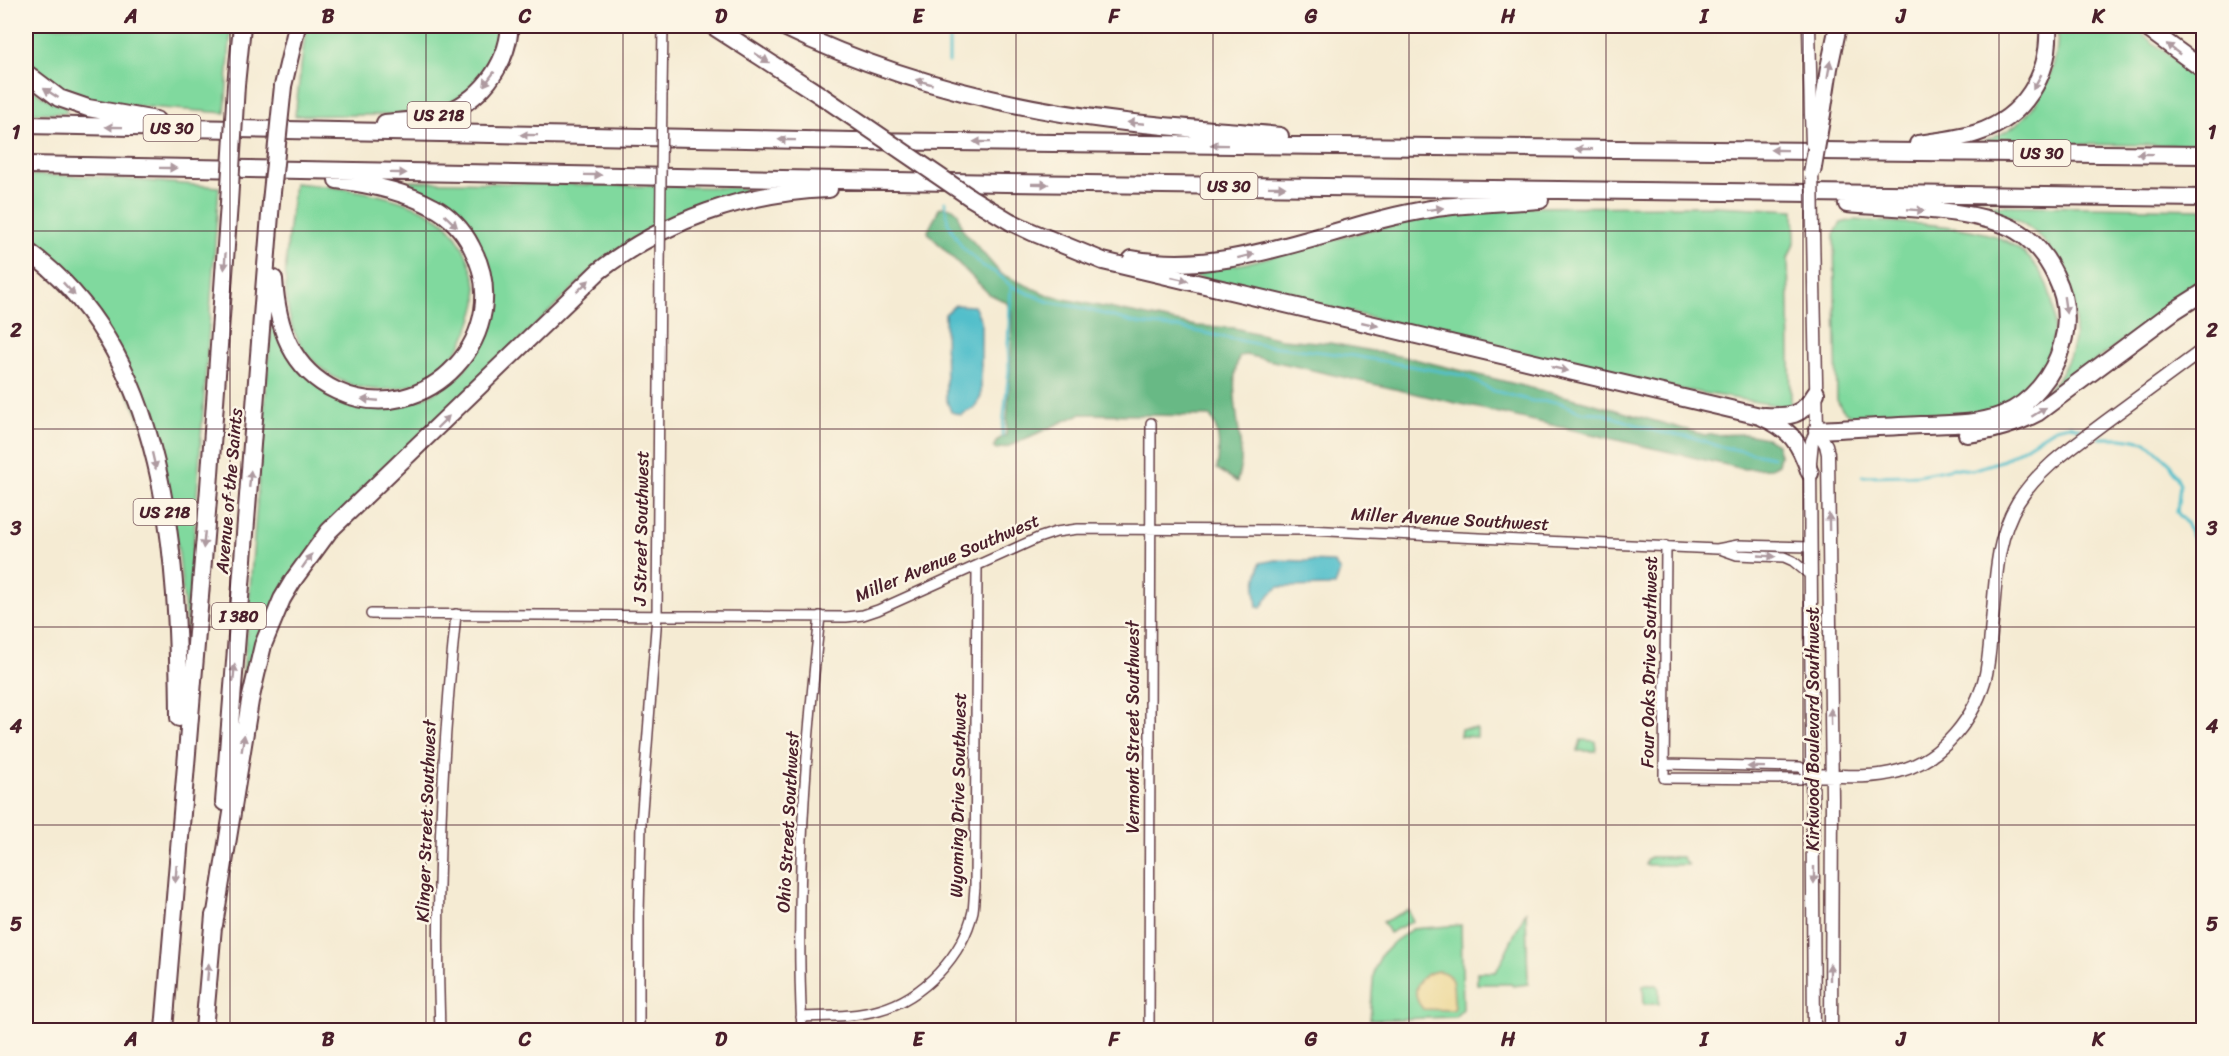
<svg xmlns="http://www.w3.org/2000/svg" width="2229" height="1056" font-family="Sriracha,sans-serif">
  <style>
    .green { fill: #80d99e; stroke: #657c64; stroke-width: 1.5 }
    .forest { fill: #68b985; stroke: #596c58; stroke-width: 1.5 }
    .sand { fill: #eeda9e; stroke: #9c7c64; stroke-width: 1.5 }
    .water { fill: #52bfcb; stroke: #4e6f7b; stroke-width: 1.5 }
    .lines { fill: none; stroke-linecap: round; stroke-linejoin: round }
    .stream { stroke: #52bfcb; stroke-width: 3 }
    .street-casing { stroke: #643e44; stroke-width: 12 }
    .secondary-casing { stroke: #643e44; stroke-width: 15 }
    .highway-casing { stroke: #643e44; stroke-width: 20 }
    .street { stroke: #fff; stroke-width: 9 }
    .secondary { stroke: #fff; stroke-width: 12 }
    .highway { stroke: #fff; stroke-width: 16 }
    .street-bridge-casing { stroke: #643e44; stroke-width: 12; stroke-linecap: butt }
    .secondary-bridge-casing { stroke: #643e44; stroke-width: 15; stroke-linecap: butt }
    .highway-bridge-casing { stroke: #643e44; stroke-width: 20; stroke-linecap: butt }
    .street-bridge { stroke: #fff; stroke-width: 9 }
    .secondary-bridge { stroke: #fff; stroke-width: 12 }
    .highway-bridge { stroke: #fff; stroke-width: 16 }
    .oneway { fill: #ae9aa0 }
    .grid { fill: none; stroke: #4a1f2b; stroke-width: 1.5; stroke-opacity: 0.55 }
    .labels { text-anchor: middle; stroke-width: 5; stroke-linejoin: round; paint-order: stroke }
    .shield { fill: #fcf5e5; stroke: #7f5f63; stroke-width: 1.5 }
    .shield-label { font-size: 16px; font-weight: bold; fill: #4a1f2b }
    .street-label { font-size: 18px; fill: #4a1f2b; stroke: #fcf5e5 }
    .neatline { fill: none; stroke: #4a1f2b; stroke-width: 2 }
    .grid-label { font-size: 20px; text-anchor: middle; font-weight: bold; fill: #4a1f2b }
  </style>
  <rect width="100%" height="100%" fill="#fcf5e5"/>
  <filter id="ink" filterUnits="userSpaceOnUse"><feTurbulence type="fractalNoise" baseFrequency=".0167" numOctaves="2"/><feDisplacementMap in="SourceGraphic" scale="12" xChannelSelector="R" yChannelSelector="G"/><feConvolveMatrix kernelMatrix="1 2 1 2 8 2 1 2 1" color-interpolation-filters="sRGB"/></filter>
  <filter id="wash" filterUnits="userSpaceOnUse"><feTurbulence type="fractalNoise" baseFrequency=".008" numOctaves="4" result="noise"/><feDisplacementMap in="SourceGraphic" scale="24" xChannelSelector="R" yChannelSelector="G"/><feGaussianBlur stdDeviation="1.35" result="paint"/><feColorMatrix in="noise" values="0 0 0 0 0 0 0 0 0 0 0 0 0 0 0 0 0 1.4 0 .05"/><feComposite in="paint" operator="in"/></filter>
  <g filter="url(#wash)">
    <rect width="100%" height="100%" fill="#f5ebd3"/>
    <path class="green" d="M 26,26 L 231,26 L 225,113 C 199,111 173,109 147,107 C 100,103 58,101 26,61 Z
      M 306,26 L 505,26 C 501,37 499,51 493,61 C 464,111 422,114 369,115 C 344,115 319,115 295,116 Z
      M 2056,26 L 2131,26 L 2203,81 L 2203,145 L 1978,144 C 1992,138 2008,132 2019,122 C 2042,103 2063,55 2056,26 Z
      M 26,83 L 42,96 L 66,108 L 67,113 L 26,113 Z
      M 26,175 L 86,176 L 219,187 L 187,634 L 179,555 L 165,473 L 79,288 L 45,255 L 26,241 Z
      M 402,181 L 744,188 L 744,193 C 690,204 649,228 604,258 L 317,538 L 244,702 L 241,701 L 271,327 L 275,327 L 299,370 L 397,405 L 422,399 L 440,389 L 460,375 L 476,354 L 488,325 L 491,305 L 491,281 L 484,256 L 475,239 L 401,186 Z
      M 294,183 C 339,187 400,194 438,218 C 451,226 460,241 466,254 C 472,269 478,285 477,302 C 476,309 473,317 471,323 C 453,378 397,404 344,382 C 319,372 299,349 291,323 C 279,281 290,227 294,183 Z
      M 1972,205 L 2203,209 L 2203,283 L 2039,401 C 2051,388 2063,373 2070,355 C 2086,308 2062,243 2017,220 C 2004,212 1987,211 1972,208 Z
      M 1715,206 L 1794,210 L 1795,241 L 1788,259 L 1791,403 L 1787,407 L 1678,389 L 1198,277 L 1183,271 L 1243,264 L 1408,220 L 1465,211 L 1511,207 Z
      M 1853,220 C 1893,223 1973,223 2006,241 C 2072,275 2069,371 2005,404 C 1975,419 1899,416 1864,417 C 1850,416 1843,414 1837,400 L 1834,234 L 1841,223 Z
      M 1461,729 L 1477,729 L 1477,737 L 1460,736 Z
      M 1581,740 L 1595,741 L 1596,751 L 1578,751 Z
      M 1651,857 L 1682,857 L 1688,865 L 1645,865 L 1647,859 Z
      M 1408,910 L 1413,921 L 1389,933 L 1383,922 Z
      M 1526,911 L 1528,984 L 1513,986 L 1511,984 L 1477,984 L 1477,972 L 1496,972 Z
      M 1461,925 L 1463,1009 L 1455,1017 L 1370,1020 L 1374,970 L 1382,954 L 1395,941 L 1412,929 Z
      M 1643,985 L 1657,985 L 1659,987 L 1659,1004 L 1644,1004 Z"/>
    <path class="forest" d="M 940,207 L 953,208 L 958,213 L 962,229 L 1001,274 L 1050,296 L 1196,326 L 1234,328 L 1281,339 L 1330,343 L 1414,359 L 1580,400 L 1705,435 L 1745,434 L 1767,438 L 1777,444 L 1780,455 L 1778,464 L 1771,468 L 1744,469 L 1246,355 L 1240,356 C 1226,382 1243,434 1241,463 C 1240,469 1238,476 1237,482 L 1217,469 C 1220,451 1220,430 1210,416 L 1080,414 L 1007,447 L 997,449 L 994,448 L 996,441 L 1006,435 L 1011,367 L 1012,311 L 1006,302 L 989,294 L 929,234 L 928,231 Z"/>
    <path class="sand" d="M 1438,971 C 1459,974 1451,993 1455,1007 L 1453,1010 L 1423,1009 C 1409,993 1417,974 1438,971 Z"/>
    <path class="water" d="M 955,305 L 974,306 L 981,320 L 981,397 L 974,408 L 961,415 L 951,412 L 946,398 L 945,314 Z
      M 1276,560 L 1333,562 L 1340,571 L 1335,586 L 1279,587 L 1270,594 L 1261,608 L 1257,607 L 1255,589 L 1260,563 Z"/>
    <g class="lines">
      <path class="stream" d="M 949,26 L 949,62
        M 945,202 L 948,223 L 962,247 L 983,266 L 998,274 L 1011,286 L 1049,302 L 1078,307 L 1140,324 L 1181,328 L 1262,345 L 1355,356 L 1466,376 L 1491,390 L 1532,401 L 1558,402 L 1581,412 L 1601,413 L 1658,432 L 1692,437 L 1718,446 L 1773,457
        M 1002,436 L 1009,369 L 1008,345 L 1011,286
        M 2100,438 L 2122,438 L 2146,442 L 2170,463 L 2180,484 L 2177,512 L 2186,523 L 2204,564
        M 1863,476 L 1918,475 L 1954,468 L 1972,470 L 2004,460 L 2055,428 L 2070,425 L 2079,428"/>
    </g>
  </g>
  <g filter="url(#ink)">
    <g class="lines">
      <g class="street-casing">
        <path id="street" d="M 662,94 L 663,26
          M 1666,546 L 1664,778 L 1800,779 L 1813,775
          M 1720,549 L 1737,555 L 1784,557 L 1793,561 L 1811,576
          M 371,614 L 846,617 L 863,615 L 878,610 L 1038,538 L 1056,532 L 1078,529 L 1307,530 L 1717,549 L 1738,545 L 1810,547
          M 1664,764 L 1800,767 L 1813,775
          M 801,1017 C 827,1016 854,1017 879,1010 C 923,998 963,956 973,911 C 974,904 974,896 975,888 L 977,567
          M 440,1030 C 435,891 442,752 456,614
          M 639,1030 L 639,914 L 641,824 L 657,615 L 660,267
          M 802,1030 C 795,892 805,753 820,616
          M 1149,1030 L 1151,423"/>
      </g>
      <g class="secondary-casing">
        <path id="secondary" d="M 1809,26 L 1811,114
          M 1813,232 L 1817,430 L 1812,441 L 1810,462 L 1814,1030
          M 1817,430 L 1826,445 L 1828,454 L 1832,798 L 1831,1030
          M 1813,775 C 1841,776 1871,779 1899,771 C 1943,759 1976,717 1986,674 C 1990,653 1991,632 1993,611 C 1996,573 1998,535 2018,502 C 2039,468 2075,445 2105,422 C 2138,398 2171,373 2204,349"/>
      </g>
      <g class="highway-casing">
        <path id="highway" d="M 713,26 L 823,97
          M 782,26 C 887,77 1001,107 1117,121 C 1171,128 1226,130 1280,136
          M 2144,26 L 2204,70
          M 26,73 L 59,98 L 88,108 L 156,120
          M 236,85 L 242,26
          M 283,86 L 297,26
          M 1822,114 L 1829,68 L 1838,26
          M 385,123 C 403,121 422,121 440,115 C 479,102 507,67 510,26
          M 26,125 L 853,141 L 2204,155
          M 1918,144 C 1937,141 1959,139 1977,133 C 2024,118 2051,74 2048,26
          M 26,165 L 1006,183 L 2204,198
          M 1011,222 L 1032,232 L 1103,261 L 1760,416 C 1791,430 1799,441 1810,473
          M 26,250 C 169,351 178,559 179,718
          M 1132,259 C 1236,278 1332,224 1431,209 C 1467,203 1504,203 1540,200
          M 274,279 C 277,326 291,370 337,391 C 427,432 519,332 471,246 C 463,230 449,215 433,207 C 404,191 370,184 337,180
          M 1764,416 C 1789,417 1802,417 1816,393
          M 1817,430 C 1851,428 1886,427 1921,425 C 1948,424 1976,425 2002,415 C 2031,404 2054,375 2062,345 C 2069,321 2066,297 2055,275 C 2047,258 2033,240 2017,231 C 1979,208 1893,208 1847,204
          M 1967,434 C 1993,431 2014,425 2037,413 L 2174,311 L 2204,292
          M 224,802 L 271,202
          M 214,925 L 250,701 L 263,645 L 282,599 L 294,579 L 329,531 L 599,271 C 665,220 745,192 829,189
          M 164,1030 L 209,488 L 229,203
          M 204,1030 L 214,915"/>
      </g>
      <use href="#street" class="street"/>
      <use href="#secondary" class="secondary"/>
      <use href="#highway" class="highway"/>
      <g class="street-bridge-casing">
        <path id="street-bridge" d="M 660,267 L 662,94"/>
      </g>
      <g class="secondary-bridge-casing">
        <path id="secondary-bridge" d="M 1811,114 L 1812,144
          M 1812,165 L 1813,232"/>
      </g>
      <g class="highway-bridge-casing">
        <path id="highway-bridge" d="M 823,97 L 971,198 L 1011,222
          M 1812,173 L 1822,114
          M 271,202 L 283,86
          M 229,203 L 236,85"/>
      </g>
      <use href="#street-bridge" class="street-bridge"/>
      <use href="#secondary-bridge" class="secondary-bridge"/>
      <use href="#highway-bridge" class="highway-bridge"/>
    </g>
    <defs><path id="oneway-solid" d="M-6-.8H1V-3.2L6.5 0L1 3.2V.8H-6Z" transform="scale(1.5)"/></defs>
    <g class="oneway">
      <use href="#oneway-solid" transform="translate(2173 49) rotate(-142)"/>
      <use href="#oneway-solid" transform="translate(762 58) rotate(33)"/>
      <use href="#oneway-solid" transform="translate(1829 69) rotate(-80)"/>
      <use href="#oneway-solid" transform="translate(489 79) rotate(127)"/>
      <use href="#oneway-solid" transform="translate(924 82) rotate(-164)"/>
      <use href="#oneway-solid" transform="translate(2037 82) rotate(119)"/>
      <use href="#oneway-solid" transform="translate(51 93) rotate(-147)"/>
      <use href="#oneway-solid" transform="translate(1136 123) rotate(-175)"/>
      <use href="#oneway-solid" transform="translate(114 127) rotate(-179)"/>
      <use href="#oneway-solid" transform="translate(529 135) rotate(-179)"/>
      <use href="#oneway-solid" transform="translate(787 140) rotate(-179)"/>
      <use href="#oneway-solid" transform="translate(982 142) rotate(-179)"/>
      <use href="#oneway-solid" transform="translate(1219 145) rotate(-179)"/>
      <use href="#oneway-solid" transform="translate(1584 149) rotate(-179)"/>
      <use href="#oneway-solid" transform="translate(1779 150) rotate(-179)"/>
      <use href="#oneway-solid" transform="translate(2145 154) rotate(-179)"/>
      <use href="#oneway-solid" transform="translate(168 168) rotate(1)"/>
      <use href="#oneway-solid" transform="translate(398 173) rotate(1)"/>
      <use href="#oneway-solid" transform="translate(593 175) rotate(1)"/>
      <use href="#oneway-solid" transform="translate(1040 184) rotate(1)"/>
      <use href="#oneway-solid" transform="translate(1277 187) rotate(1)"/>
      <use href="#oneway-solid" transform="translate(1435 209) rotate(-7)"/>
      <use href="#oneway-solid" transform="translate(1916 210) rotate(5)"/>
      <use href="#oneway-solid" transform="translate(451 221) rotate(43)"/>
      <use href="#oneway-solid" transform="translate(1246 256) rotate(-14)"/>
      <use href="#oneway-solid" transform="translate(225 261) rotate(94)"/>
      <use href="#oneway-solid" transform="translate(1180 279) rotate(13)"/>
      <use href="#oneway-solid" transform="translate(583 286) rotate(-44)"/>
      <use href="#oneway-solid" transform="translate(69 289) rotate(47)"/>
      <use href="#oneway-solid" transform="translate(2065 305) rotate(82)"/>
      <use href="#oneway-solid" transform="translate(1370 324) rotate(13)"/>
      <use href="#oneway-solid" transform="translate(1560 369) rotate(13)"/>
      <use href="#oneway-solid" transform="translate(370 400) rotate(-175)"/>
      <use href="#oneway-solid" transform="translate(2039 412) rotate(-32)"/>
      <use href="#oneway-solid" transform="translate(443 422) rotate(-44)"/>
      <use href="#oneway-solid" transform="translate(154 461) rotate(77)"/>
      <use href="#oneway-solid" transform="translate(250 479) rotate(-85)"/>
      <use href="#oneway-solid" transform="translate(1829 522) rotate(-91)"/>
      <use href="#oneway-solid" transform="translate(204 540) rotate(95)"/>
      <use href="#oneway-solid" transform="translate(1767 556) rotate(3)"/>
      <use href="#oneway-solid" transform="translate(307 561) rotate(-55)"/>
      <use href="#oneway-solid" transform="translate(234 673) rotate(-85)"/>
      <use href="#oneway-solid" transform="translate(1831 717) rotate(-91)"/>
      <use href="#oneway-solid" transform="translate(243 743) rotate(-81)"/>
      <use href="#oneway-solid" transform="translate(1756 767) rotate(-179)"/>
      <use href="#oneway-solid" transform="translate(176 874) rotate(94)"/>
      <use href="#oneway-solid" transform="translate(1814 875) rotate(90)"/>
      <use href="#oneway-solid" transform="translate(208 972) rotate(-85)"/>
      <use href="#oneway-solid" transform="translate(1830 972) rotate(-90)"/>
    </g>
  </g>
  <path class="grid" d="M 230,26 L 230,1030M 426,26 L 426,1030M 623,26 L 623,1030M 820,26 L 820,1030M 1016,26 L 1016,1030M 1213,26 L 1213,1030M 1409,26 L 1409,1030M 1606,26 L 1606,1030M 1803,26 L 1803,1030M 1999,26 L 1999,1030M 26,231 L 2204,231M 26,429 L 2204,429M 26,627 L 2204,627M 26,825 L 2204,825"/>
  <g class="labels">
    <g class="shield">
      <rect x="407.5" y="102" width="63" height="26" rx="4.5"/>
      <rect x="143.5" y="115" width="57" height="26" rx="4.5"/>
      <rect x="2013.5" y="140" width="57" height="26" rx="4.5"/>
      <rect x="1200.5" y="173" width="57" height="26" rx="4.5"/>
      <rect x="133.5" y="499" width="63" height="26" rx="4.5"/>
      <rect x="212" y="603" width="54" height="26" rx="4.5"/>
    </g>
    <g class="shield-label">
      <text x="439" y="121">US 218</text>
      <text x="172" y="134">US 30</text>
      <text x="2042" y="159">US 30</text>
      <text x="1229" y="192">US 30</text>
      <text x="165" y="518">US 218</text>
      <text x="239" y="622">I 380</text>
    </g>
    <g class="street-label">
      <text transform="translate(229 491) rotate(-85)" y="6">Avenue of the Saints</text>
      <text transform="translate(1450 519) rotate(3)" y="6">Miller Avenue Southwest</text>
      <text transform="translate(641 528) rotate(-89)" y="6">J Street Southwest</text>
      <text transform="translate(947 558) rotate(-23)" y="6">Miller Avenue Southwest</text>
      <text transform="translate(1649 662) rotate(-89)" y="6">Four Oaks Drive Southwest</text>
      <text transform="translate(1133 727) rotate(-90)" y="6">Vermont Street Southwest</text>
      <text transform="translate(1813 729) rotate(-90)" y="6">Kirkwood Boulevard Southwest</text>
      <text transform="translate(958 795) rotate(-89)" y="6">Wyoming Drive Southwest</text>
      <text transform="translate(426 821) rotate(-88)" y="6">Klinger Street Southwest</text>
      <text transform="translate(788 822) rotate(-87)" y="6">Ohio Street Southwest</text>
    </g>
  </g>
  <rect width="2229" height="1056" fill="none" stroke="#fcf5e5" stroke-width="66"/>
  <rect x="33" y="33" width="2163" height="990" class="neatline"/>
  <g class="grid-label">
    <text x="131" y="23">A</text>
    <text x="328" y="23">B</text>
    <text x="525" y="23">C</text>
    <text x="721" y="23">D</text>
    <text x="918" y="23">E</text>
    <text x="1114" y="23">F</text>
    <text x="1311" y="23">G</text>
    <text x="1508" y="23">H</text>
    <text x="1704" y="23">I</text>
    <text x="1901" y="23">J</text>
    <text x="2098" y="23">K</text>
    <text x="16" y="139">1</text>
    <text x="2212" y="139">1</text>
    <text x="16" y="337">2</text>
    <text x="2212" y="337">2</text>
    <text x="16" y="535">3</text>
    <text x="2212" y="535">3</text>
    <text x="16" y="733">4</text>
    <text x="2212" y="733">4</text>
    <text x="16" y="931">5</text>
    <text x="2212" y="931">5</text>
    <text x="131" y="1046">A</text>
    <text x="328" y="1046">B</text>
    <text x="525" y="1046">C</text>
    <text x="721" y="1046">D</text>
    <text x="918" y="1046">E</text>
    <text x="1114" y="1046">F</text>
    <text x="1311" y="1046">G</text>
    <text x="1508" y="1046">H</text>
    <text x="1704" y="1046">I</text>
    <text x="1901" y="1046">J</text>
    <text x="2098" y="1046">K</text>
  </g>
</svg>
